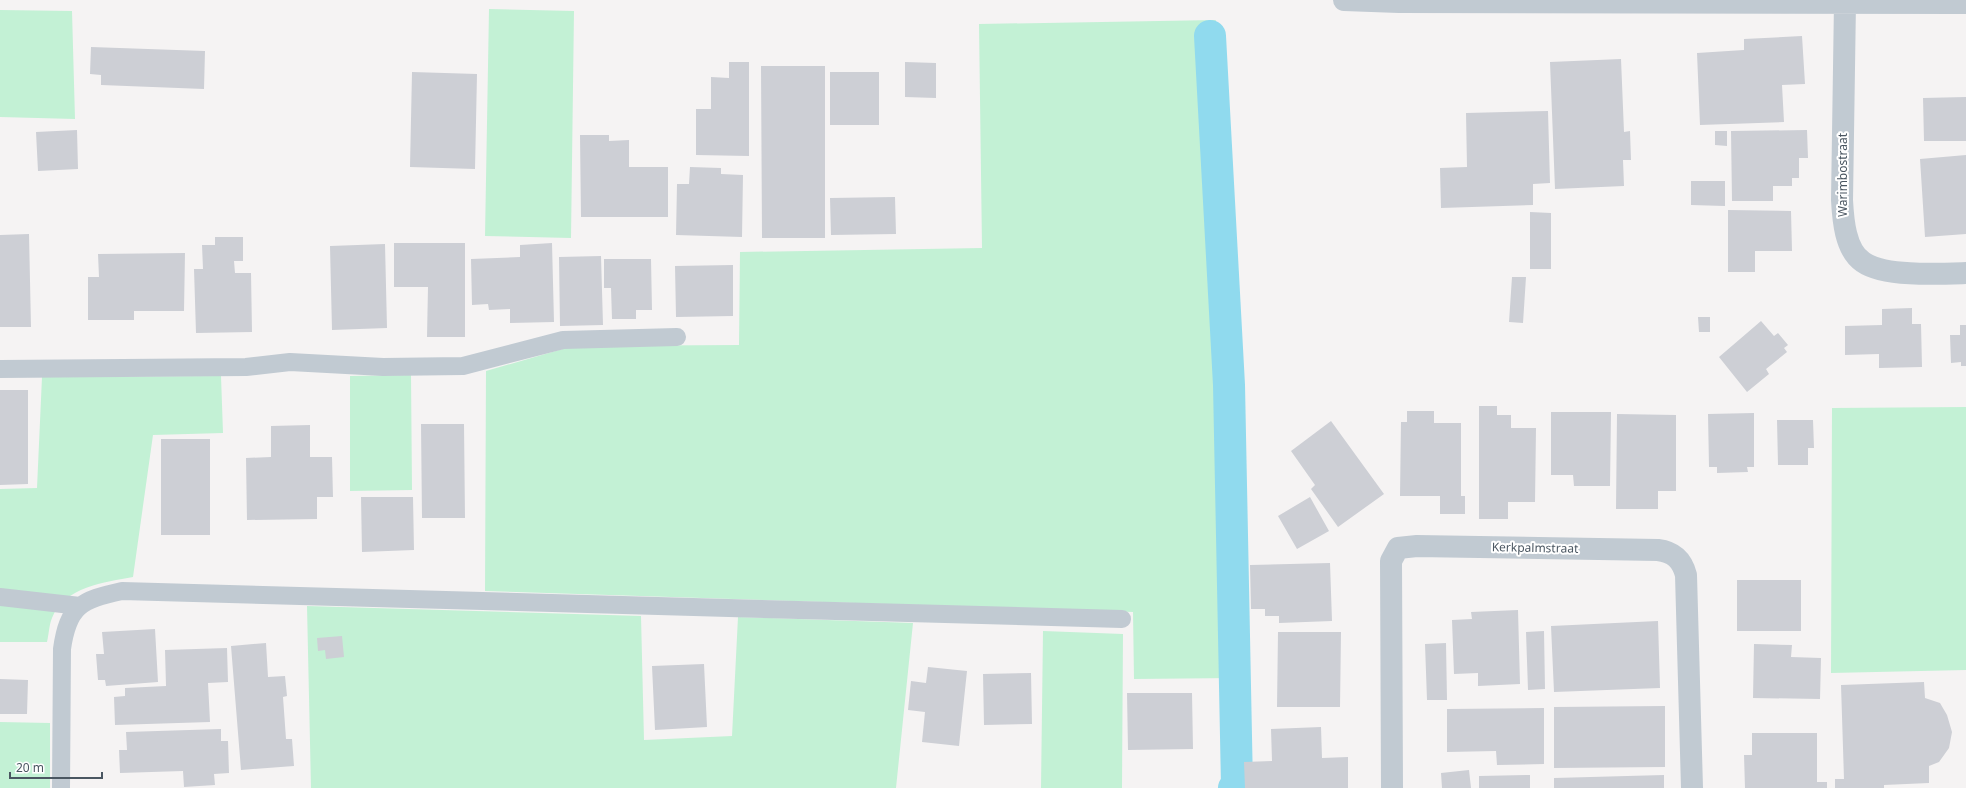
<svg xmlns="http://www.w3.org/2000/svg" width="1966" height="788" font-family="'Noto Sans',sans-serif">
  <style>
    .green { fill: #c3f1d5 }
    .lines { fill: none; stroke-linecap: round; stroke-linejoin: round }
    .canal { stroke: #90daee; stroke-width: 32 }
    .building { fill: #cdcfd5 }
    .lane { stroke: #c1cad2; stroke-width: 18 }
    .street { stroke: #c1cad2; stroke-width: 22 }
    .labels { text-anchor: middle; stroke-width: 4; stroke-linejoin: round; paint-order: stroke }
    .street-label { font-size: 12px; fill: #4a5661; stroke: #fff }
  </style>
  <rect width="100%" height="100%" fill="#f5f3f3"/>
  <path class="green" d="M 489,9 L 574,11 L 571,238 L 485,236 Z
    M 0,10 L 72,11 L 75,119 L 0,117 Z
    M 1216,20 L 1210,37 L 1229,385 L 1235,678 L 1134,679 L 1133,612 L 485,591 L 486,371 L 573,346 L 739,345 L 740,252 L 982,248 L 979,24 Z
    M 411,375 L 412,490 L 350,491 L 350,376 Z
    M 221,376 L 223,433 L 153,435 L 133,577 C 105,582 64,587 52,618 C 49,625 49,634 47,642 L 0,642 L 0,489 L 37,488 L 42,377 Z
    M 1966,407 L 1966,670 L 1831,673 L 1832,408 Z
    M 307,606 L 641,616 L 644,740 L 732,736 L 738,617 L 913,623 L 896,788 L 311,788 Z
    M 1043,631 L 1123,634 L 1122,788 L 1041,788 Z
    M 0,722 L 50,723 L 50,788 L 0,788 Z"/>
  <g class="lines">
    <path class="canal" d="M 1210,36 L 1229,385 L 1237,786 L 1234,788"/>
  </g>
  <path class="building" d="M 1802,36 L 1805,84 L 1782,85 L 1784,122 L 1700,125 L 1697,53 L 1744,50 L 1744,39 Z
    M 91,47 L 205,51 L 204,89 L 101,85 L 101,75 L 90,74 Z
    M 1621,59 L 1624,132 L 1630,131 L 1631,160 L 1623,160 L 1624,186 L 1555,189 L 1550,62 Z
    M 729,62 L 749,62 L 749,156 L 696,155 L 696,109 L 711,109 L 711,77 L 729,78 Z
    M 905,62 L 936,63 L 936,98 L 905,97 Z
    M 761,66 L 825,66 L 825,238 L 762,238 Z
    M 412,72 L 477,74 L 475,169 L 410,167 Z
    M 830,72 L 879,72 L 879,125 L 830,125 Z
    M 1966,97 L 1966,141 L 1924,141 L 1923,98 Z
    M 1548,111 L 1550,183 L 1533,184 L 1533,205 L 1441,208 L 1440,168 L 1467,167 L 1466,113 Z
    M 77,130 L 78,169 L 38,171 L 36,132 Z
    M 1807,130 L 1808,158 L 1799,158 L 1799,178 L 1792,178 L 1792,186 L 1773,186 L 1773,201 L 1732,201 L 1731,131 Z
    M 1715,131 L 1727,131 L 1727,146 L 1715,145 Z
    M 580,135 L 609,135 L 609,141 L 629,140 L 629,167 L 668,167 L 668,217 L 581,217 Z
    M 1966,155 L 1966,234 L 1925,237 L 1920,159 Z
    M 690,167 L 721,168 L 721,174 L 743,175 L 742,237 L 676,235 L 677,184 L 689,184 Z
    M 1691,181 L 1725,181 L 1725,206 L 1691,205 Z
    M 895,197 L 896,234 L 831,235 L 830,198 Z
    M 1728,210 L 1791,211 L 1792,251 L 1755,251 L 1755,272 L 1728,272 Z
    M 1530,212 L 1551,213 L 1551,269 L 1530,269 Z
    M 29,234 L 31,327 L 0,327 L 0,235 Z
    M 215,237 L 243,237 L 243,261 L 234,261 L 235,273 L 251,273 L 252,332 L 196,333 L 194,269 L 203,269 L 202,245 L 215,245 Z
    M 394,243 L 465,243 L 465,337 L 427,337 L 428,287 L 394,287 Z
    M 552,243 L 554,322 L 510,323 L 510,309 L 489,310 L 488,304 L 472,305 L 471,259 L 520,257 L 520,245 Z
    M 385,244 L 387,328 L 332,330 L 330,246 Z
    M 185,253 L 184,311 L 134,311 L 134,320 L 88,320 L 88,277 L 99,277 L 98,254 Z
    M 601,256 L 603,325 L 560,326 L 559,257 Z
    M 604,259 L 651,259 L 652,310 L 636,310 L 636,319 L 612,319 L 611,288 L 604,288 Z
    M 733,265 L 733,316 L 676,317 L 675,266 Z
    M 1512,277 L 1526,277 L 1523,323 L 1509,322 Z
    M 1912,308 L 1912,324 L 1921,324 L 1922,367 L 1879,368 L 1879,354 L 1845,355 L 1845,326 L 1882,325 L 1882,309 Z
    M 1698,317 L 1710,317 L 1710,332 L 1699,332 Z
    M 1761,321 L 1774,336 L 1778,333 L 1788,345 L 1784,348 L 1787,352 L 1766,369 L 1769,374 L 1747,392 L 1719,357 Z
    M 1960,325 L 1966,325 L 1966,366 L 1961,366 L 1961,362 L 1951,363 L 1950,335 L 1960,335 Z
    M 0,390 L 28,390 L 28,484 L 0,485 Z
    M 1479,406 L 1497,406 L 1497,415 L 1511,415 L 1511,428 L 1536,428 L 1535,502 L 1508,502 L 1508,519 L 1479,519 Z
    M 1407,411 L 1434,411 L 1434,423 L 1461,423 L 1461,496 L 1465,496 L 1465,514 L 1440,514 L 1440,496 L 1400,496 L 1401,422 L 1407,422 Z
    M 1551,412 L 1611,412 L 1610,486 L 1574,486 L 1573,475 L 1551,475 Z
    M 1754,413 L 1754,467 L 1747,467 L 1748,472 L 1717,473 L 1717,467 L 1709,467 L 1708,414 Z
    M 1617,414 L 1676,415 L 1676,491 L 1658,491 L 1658,509 L 1616,509 Z
    M 1777,420 L 1813,420 L 1814,448 L 1808,448 L 1808,465 L 1778,465 Z
    M 1331,421 L 1384,494 L 1338,527 L 1311,489 L 1315,485 L 1291,451 Z
    M 421,424 L 464,424 L 465,518 L 422,518 Z
    M 310,425 L 310,457 L 332,457 L 333,497 L 317,497 L 317,519 L 247,520 L 246,458 L 271,457 L 271,426 Z
    M 161,439 L 210,439 L 210,535 L 161,535 Z
    M 361,497 L 413,497 L 414,550 L 362,552 Z
    M 1310,497 L 1329,531 L 1297,549 L 1278,516 Z
    M 1330,563 L 1332,621 L 1279,623 L 1279,616 L 1265,616 L 1265,609 L 1251,609 L 1250,565 Z
    M 1737,580 L 1801,580 L 1801,631 L 1737,631 Z
    M 1518,610 L 1520,684 L 1478,686 L 1478,673 L 1454,674 L 1452,620 L 1472,619 L 1471,612 Z
    M 1658,621 L 1660,688 L 1554,692 L 1551,626 Z
    M 155,629 L 158,682 L 106,686 L 105,680 L 98,680 L 96,654 L 104,654 L 102,632 Z
    M 1544,631 L 1545,689 L 1528,690 L 1526,632 Z
    M 1278,632 L 1341,632 L 1340,707 L 1277,707 Z
    M 342,636 L 344,657 L 326,659 L 325,650 L 318,651 L 317,638 Z
    M 266,643 L 268,677 L 285,676 L 287,696 L 283,697 L 286,739 L 292,739 L 294,766 L 241,770 L 231,646 Z
    M 1446,643 L 1447,700 L 1427,700 L 1425,644 Z
    M 1754,644 L 1792,645 L 1791,657 L 1821,658 L 1820,699 L 1753,698 Z
    M 227,648 L 228,682 L 208,683 L 210,722 L 115,725 L 114,697 L 125,696 L 125,688 L 166,686 L 165,650 Z
    M 704,664 L 707,727 L 655,730 L 652,666 Z
    M 928,667 L 967,671 L 959,746 L 922,742 L 925,712 L 908,710 L 911,681 L 926,683 Z
    M 1031,673 L 1032,724 L 984,725 L 983,674 Z
    M 0,679 L 28,680 L 27,714 L 0,714 Z
    M 1924,682 L 1925,698 L 1940,703 L 1947,715 L 1952,732 L 1949,748 L 1939,762 L 1929,766 L 1929,783 L 1884,785 L 1884,788 L 1835,788 L 1835,779 L 1844,779 L 1841,685 Z
    M 1127,693 L 1192,693 L 1193,749 L 1128,750 Z
    M 1665,706 L 1665,767 L 1554,768 L 1554,707 Z
    M 1544,708 L 1544,764 L 1497,765 L 1496,751 L 1447,752 L 1447,709 Z
    M 1321,727 L 1322,758 L 1348,757 L 1348,788 L 1245,788 L 1244,762 L 1272,761 L 1271,729 Z
    M 221,729 L 221,741 L 228,741 L 229,773 L 214,774 L 215,785 L 184,787 L 183,771 L 120,773 L 119,750 L 127,750 L 126,732 Z
    M 1752,733 L 1817,733 L 1817,782 L 1827,782 L 1827,788 L 1745,788 L 1744,755 L 1752,755 Z
    M 1469,770 L 1471,788 L 1442,788 L 1441,773 Z
    M 1530,775 L 1530,788 L 1479,788 L 1479,776 Z
    M 1664,775 L 1664,788 L 1554,788 L 1554,778 Z"/>
  <g class="lines">
    <path class="lane" d="M 0,369 L 246,367 L 290,362 L 383,367 L 463,366 L 563,340 L 677,337
      M 0,597 L 80,606
      M 61,788 L 62,649 C 68,606 81,600 122,591 L 1122,619"/>
    <path class="street" d="M 1344,0 L 1399,2 L 1966,3
      M 1845,2 L 1842,200 C 1843,219 1845,250 1863,262 C 1884,277 1940,274 1966,273
      M 1392,788 L 1391,561 L 1398,548 L 1417,546 L 1658,550 C 1674,552 1682,560 1686,575 L 1692,788"/>
  </g>
  <g class="labels">
    <g class="street-label">
      <text transform="translate(1843 175) rotate(-90)" y="4">Warimbostraat</text>
      <text transform="translate(1535 548) rotate(1)" y="4">Kerkpalmstraat</text>
    </g>
  </g>
  <path d="M10 772v6h92v-6" fill="none" stroke="#4a5661" stroke-width="2"/>
  <text x="16" y="772" font-size="12" fill="#4a5661" stroke="#ffffff" stroke-width="3" paint-order="stroke">20 m</text>
</svg>
